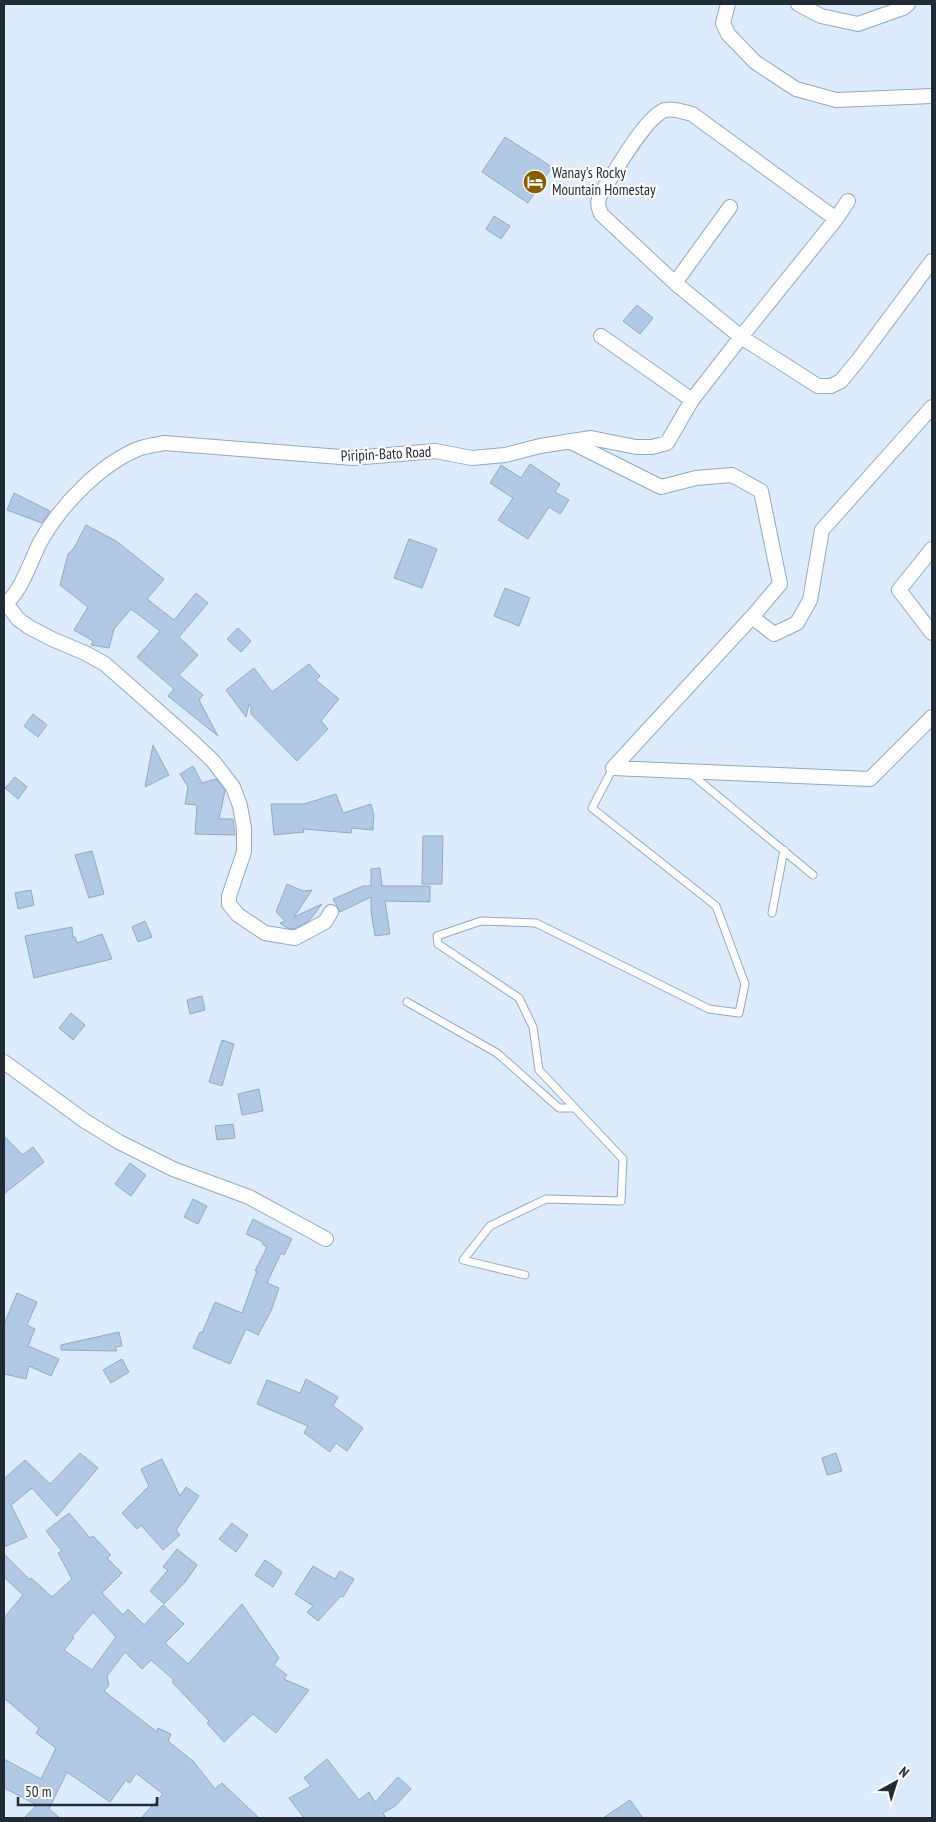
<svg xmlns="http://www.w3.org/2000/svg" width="936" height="1822" font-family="'PT Sans Narrow',sans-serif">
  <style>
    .building { fill: #b1c9e4; stroke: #92a9c3; fill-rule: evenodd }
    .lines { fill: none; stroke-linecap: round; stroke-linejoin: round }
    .lane-casing { stroke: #91a8c2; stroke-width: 9 }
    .street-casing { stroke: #91a8c2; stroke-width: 16 }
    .lane { stroke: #fff; stroke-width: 7 }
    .street { stroke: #fff; stroke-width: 14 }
    .labels { text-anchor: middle; stroke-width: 4.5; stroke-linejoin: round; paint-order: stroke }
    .poi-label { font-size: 15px; fill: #212b35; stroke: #fff; text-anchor: start }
    .street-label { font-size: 15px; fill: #212b35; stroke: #fff }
  </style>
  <rect width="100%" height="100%" fill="#ddecfc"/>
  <path class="building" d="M 505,137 L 552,167 L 528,203 L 482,172 Z
    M 494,216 L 510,226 L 501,239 L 486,229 Z
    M 637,305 L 653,318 L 640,334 L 623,321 Z
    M 530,464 L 560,484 L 555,492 L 569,500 L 560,514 L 549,507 L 528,539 L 498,520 L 513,498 L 490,483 L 501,465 L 521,478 Z
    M 14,493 L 50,511 L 42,523 L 7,510 Z
    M 86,525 L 116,541 L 164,579 L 147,599 L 174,620 L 196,593 L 208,603 L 179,637 L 198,655 L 179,675 L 203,695 L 199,700 L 218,736 L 168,696 L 174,689 L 137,657 L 160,631 L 131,609 L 114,629 L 109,648 L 91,645 L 93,641 L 74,630 L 88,607 L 60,585 L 68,554 L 74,548 Z
    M 409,539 L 437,549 L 422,588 L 394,578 Z
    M 505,588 L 530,598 L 519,626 L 494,616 Z
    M 238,628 L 251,641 L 241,652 L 227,639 Z
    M 309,664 L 320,676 L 316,680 L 339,699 L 321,721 L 328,729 L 297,761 L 251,714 L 251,705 L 249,704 L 246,717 L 226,690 L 254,668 L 272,692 Z
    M 33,714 L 47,725 L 38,737 L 24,726 Z
    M 153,745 L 169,775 L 145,787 Z
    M 193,766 L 202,783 L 216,779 L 225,791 L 219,819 L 233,819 L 235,835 L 195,834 L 197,805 L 185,804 L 188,787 L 180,774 Z
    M 15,777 L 27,787 L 18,799 L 5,788 Z
    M 336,794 L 343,813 L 371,804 L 374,815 L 373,830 L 352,828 L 351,833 L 303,829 L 304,832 L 274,835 L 271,804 L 304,804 Z
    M 423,836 L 443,836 L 442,884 L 422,884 Z
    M 92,851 L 104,894 L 89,898 L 75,855 Z
    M 380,868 L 382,886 L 430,886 L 430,902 L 385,901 L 390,934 L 375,936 L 371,911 L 371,897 L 340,912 L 333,899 L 363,886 L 371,886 L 371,869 Z
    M 287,884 L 303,891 L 312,890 L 294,917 L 322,904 L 309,921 L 294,929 L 287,928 L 280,923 L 285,921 L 276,912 Z
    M 31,890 L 34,905 L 18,909 L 15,893 Z
    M 145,921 L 152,937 L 138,942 L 132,927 Z
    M 72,927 L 73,937 L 75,937 L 77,943 L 102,934 L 112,959 L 34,978 L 25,936 Z
    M 202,996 L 205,1010 L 190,1014 L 187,1000 Z
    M 71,1013 L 85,1025 L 73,1040 L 59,1028 Z
    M 222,1040 L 234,1044 L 222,1086 L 209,1082 Z
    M 259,1089 L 263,1111 L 242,1115 L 238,1094 Z
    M 233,1124 L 235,1138 L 217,1140 L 215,1126 Z
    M 4,1136 L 23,1155 L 33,1147 L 44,1162 L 4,1194 Z
    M 130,1163 L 146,1175 L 131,1196 L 115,1184 Z
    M 193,1199 L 207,1206 L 198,1224 L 184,1217 Z
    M 253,1219 L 292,1239 L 284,1255 L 281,1253 L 267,1283 L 279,1288 L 271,1311 L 258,1335 L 246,1329 L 230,1364 L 193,1348 L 200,1332 L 202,1333 L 215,1302 L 242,1313 L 257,1271 L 255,1271 L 267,1247 L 262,1244 L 263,1242 L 246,1234 Z
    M 17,1293 L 37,1302 L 27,1325 L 35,1329 L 28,1346 L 59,1359 L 51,1376 L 29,1366 L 26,1379 L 4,1374 L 4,1324 Z
    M 119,1332 L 122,1346 L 115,1347 L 117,1351 L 61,1350 L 61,1345 Z
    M 122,1359 L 129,1372 L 111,1383 L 103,1370 Z
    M 306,1379 L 338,1397 L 333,1406 L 363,1428 L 347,1451 L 336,1443 L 330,1452 L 304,1433 L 308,1426 L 257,1404 L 267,1380 L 300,1393 Z
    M 80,1453 L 98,1468 L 57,1516 L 32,1488 L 11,1505 L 27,1537 L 4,1547 L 4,1479 L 25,1460 L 50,1484 Z
    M 836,1453 L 842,1471 L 827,1475 L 822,1458 Z
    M 162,1459 L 180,1496 L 186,1487 L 199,1496 L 176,1530 L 180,1535 L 163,1550 L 141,1525 L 137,1529 L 122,1513 L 149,1486 L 141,1469 Z
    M 69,1513 L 90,1538 L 93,1536 L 111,1555 L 107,1558 L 122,1573 L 102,1593 L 123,1615 L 128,1609 L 144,1625 L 163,1605 L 184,1624 L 165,1643 L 188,1664 L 242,1604 L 279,1658 L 274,1665 L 287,1675 L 284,1679 L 309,1690 L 276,1733 L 253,1714 L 224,1742 L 207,1723 L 209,1721 L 172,1682 L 174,1680 L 151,1660 L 142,1669 L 125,1652 L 107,1676 L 109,1685 L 104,1691 L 157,1732 L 158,1728 L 171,1734 L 168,1741 L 194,1762 L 215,1789 L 222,1783 L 259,1818 L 141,1818 L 163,1794 L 136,1773 L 130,1783 L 126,1780 L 110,1802 L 67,1772 L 49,1809 L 60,1818 L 24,1818 L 37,1805 L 4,1788 L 4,1759 L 41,1779 L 56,1748 L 36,1733 L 39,1728 L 4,1698 L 4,1618 L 23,1595 L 4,1577 L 4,1554 L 30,1580 L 31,1578 L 52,1597 L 72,1579 L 58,1553 L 62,1551 L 46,1531 ZM 93,1612 L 116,1637 L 92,1670 L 64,1650 L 74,1638 L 72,1637 Z
    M 232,1523 L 248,1535 L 236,1552 L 219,1539 Z
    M 177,1549 L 197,1565 L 186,1581 L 164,1604 L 150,1591 L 168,1570 L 163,1567 Z
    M 265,1560 L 282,1572 L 273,1587 L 255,1575 Z
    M 313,1566 L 335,1579 L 340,1571 L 354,1579 L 343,1597 L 341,1596 L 318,1621 L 307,1612 L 313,1606 L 295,1594 Z
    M 327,1759 L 359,1800 L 369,1792 L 375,1802 L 398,1777 L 411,1789 L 395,1806 L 383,1813 L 386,1818 L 304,1818 L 289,1798 L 311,1786 L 304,1778 Z
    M 630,1800 L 643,1818 L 603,1818 Z"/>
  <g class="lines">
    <g class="lane-casing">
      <path id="lane" d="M 690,773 L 813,875
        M 772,913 L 784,850
        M 407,1002 L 497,1053 L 559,1108 L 575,1108
        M 525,1275 L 463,1260 L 490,1226 L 546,1199 L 621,1201 L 623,1159 L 539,1070 L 533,1027 L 519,998 L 438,944 L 437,936 L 481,921 L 536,923 L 709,1009 L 739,1013 L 745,984 L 716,906 L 592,808 L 613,768"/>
    </g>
    <g class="street-casing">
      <path id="street" d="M 728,4 L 723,23 L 728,34 L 755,62 L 796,89 L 836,100 L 932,96
        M 798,4 L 821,16 L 858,24 L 903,8 L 908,4
        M 836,219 L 692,114 C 683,112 674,108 665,110 C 646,116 615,172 603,190 C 597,200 597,204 601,214 L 675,283 L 741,337 L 836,219 L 848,201
        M 675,283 L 730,207
        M 601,336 L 692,400
        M 569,441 L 661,487 L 696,478 L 732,475 L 761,491 L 780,584 L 752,617 L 613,768 L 870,779 L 932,717
        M 932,549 L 899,590 L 932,633
        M 6,603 L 18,619 L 29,627 L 52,639 L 85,653 L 105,664 L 192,741 L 213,761 L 233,787 L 240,806 L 244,828 L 244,852 L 229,896 L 229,904 L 238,915 L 265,933 L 295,938 L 325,922 L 331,912
        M 4,604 C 21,595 32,556 42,539 C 62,504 101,464 138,449 C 146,446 156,445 164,443 L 353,458 L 435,451 L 472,458 L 505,455 L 540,446 L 591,438 L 636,447 L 652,447 L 667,443 L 692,400 L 741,337 L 818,386 L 831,386 L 841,381 L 859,359 L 932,261
        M 752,617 L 774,634 L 797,623 L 810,600 L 822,530 L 932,407
        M 4,1062 L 85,1121 L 119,1142 L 173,1169 L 249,1197 L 326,1239"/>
    </g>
    <use href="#lane" class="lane"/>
    <use href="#street" class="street"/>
  </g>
  <defs>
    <g id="hotel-disc" transform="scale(1.25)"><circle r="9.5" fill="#8a5b00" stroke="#fff"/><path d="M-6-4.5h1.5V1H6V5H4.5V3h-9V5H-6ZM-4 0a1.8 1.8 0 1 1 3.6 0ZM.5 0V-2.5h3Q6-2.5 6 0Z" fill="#fff"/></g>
  </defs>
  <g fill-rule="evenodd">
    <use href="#hotel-disc" x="535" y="182"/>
  </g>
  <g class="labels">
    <g class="poi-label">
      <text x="552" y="178">Wanay's Rocky<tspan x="552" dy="17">Mountain Homestay</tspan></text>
    </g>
    <g class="street-label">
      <text transform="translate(386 454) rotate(-3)" y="5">Piripin-Bato Road</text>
    </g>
  </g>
  <rect width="936" height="1822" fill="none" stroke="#212b35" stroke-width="10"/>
  <g transform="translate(896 1782) rotate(39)" stroke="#ffffff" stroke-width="4" paint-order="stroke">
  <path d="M0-4L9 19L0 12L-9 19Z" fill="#212b35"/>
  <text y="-8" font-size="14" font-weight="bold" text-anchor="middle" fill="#212b35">N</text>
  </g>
  <path d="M18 1797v8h139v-8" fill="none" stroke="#212b35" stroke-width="2.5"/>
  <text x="25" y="1797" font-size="15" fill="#212b35" stroke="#ffffff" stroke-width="4" paint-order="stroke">50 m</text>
</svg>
